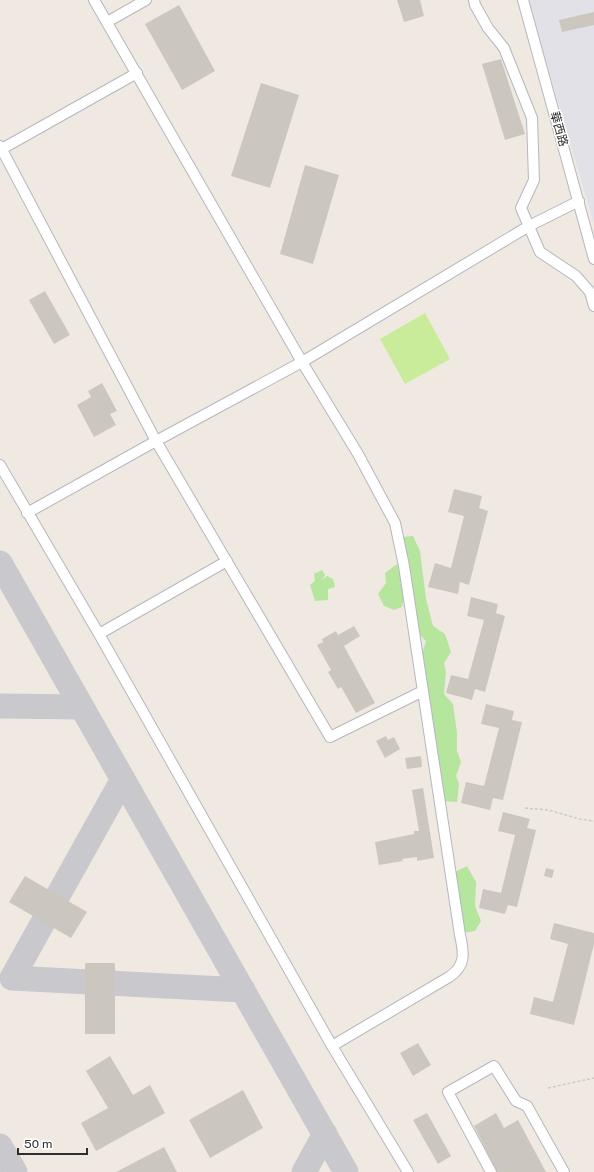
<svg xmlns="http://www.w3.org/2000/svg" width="594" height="1172" font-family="'Public Sans','Noto Sans TC',sans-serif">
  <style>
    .industrial { fill: #e3e1e8 }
    .green { fill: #b6e59e }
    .pitch { fill: #c9ec9a }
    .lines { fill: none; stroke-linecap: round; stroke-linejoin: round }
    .taxiway { stroke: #c9c8cc; stroke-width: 25 }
    .building { fill: #cbc7bf }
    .minor-casing { stroke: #b4b7c1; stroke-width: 12 }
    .path { stroke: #c9c9c9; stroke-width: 1.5; stroke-dasharray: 3 2; stroke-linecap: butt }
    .minor { stroke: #fff; stroke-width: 10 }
    .labels { text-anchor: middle; stroke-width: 3; stroke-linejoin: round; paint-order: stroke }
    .street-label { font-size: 12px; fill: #2e2e2e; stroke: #fff }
  </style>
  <rect width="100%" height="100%" fill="#efe9e1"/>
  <path class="industrial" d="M 528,0 L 594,0 L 594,224 Z"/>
  <path class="green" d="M 413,536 L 420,551 L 426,599 L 433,626 L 445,634 L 451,652 L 444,663 L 446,672 L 444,694 L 453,704 L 457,733 L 457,751 L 461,762 L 456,776 L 459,784 L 457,802 L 441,801 L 419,664 L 426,641 L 415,630 L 402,537 Z
    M 397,564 L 405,593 L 402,607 L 394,610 L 384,606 L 378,594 L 386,583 L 385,573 Z
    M 322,570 L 325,575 L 322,580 L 327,576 L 333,579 L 335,587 L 328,589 L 328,600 L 315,601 L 310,585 L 315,581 L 314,574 Z
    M 467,866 L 476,882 L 475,906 L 481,921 L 475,931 L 463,933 L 456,929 L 452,918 L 457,906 L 451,874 Z"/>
  <path class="pitch" d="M 425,313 L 450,359 L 405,384 L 380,339 Z"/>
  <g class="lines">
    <path class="taxiway" d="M 0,563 L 346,1172
      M 0,706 L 82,707
      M 123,779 L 12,978 L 243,990
      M 0,1146 L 15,1172
      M 304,1172 L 325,1134"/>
  </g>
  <path class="building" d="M 397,0 L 420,0 L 424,16 L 404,22 Z
    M 179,5 L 215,71 L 182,90 L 145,24 Z
    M 594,12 L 594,25 L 562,32 L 559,20 Z
    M 501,59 L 525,134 L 505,140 L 482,64 Z
    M 261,83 L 299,95 L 270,188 L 231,176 Z
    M 305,165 L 339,175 L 313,264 L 280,254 Z
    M 45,291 L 70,335 L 54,344 L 29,300 Z
    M 102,383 L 117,411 L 110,414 L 116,425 L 94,437 L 77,405 L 91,397 L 88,391 Z
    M 454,489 L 482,496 L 479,508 L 488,511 L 469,585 L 460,582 L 458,594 L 428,587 L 435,563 L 451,568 L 464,516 L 448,512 Z
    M 471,597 L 498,604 L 496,613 L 505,616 L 485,692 L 475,689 L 472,700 L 446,693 L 451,675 L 468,679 L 484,620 L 467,616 Z
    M 354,626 L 360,636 L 344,646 L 375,703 L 356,713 L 341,687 L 338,689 L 328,672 L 331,670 L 317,645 L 323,642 L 322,639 L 336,631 L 338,635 Z
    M 486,704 L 514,711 L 512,720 L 522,722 L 503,800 L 493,798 L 490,810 L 461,803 L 466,782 L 484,786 L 499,728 L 481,724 Z
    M 386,736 L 388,740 L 394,737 L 400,749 L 385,758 L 376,741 Z
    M 421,756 L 422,767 L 407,769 L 405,758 Z
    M 423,788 L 434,858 L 417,861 L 417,857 L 402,859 L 403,861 L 379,865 L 375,842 L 414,834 L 414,831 L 419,831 L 412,790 Z
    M 503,812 L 530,819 L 527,828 L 536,830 L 517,907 L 508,905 L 505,914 L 479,908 L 483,889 L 501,893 L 515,835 L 498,831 Z
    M 546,868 L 554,870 L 552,878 L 544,876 Z
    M 25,876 L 87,912 L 71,938 L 9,902 Z
    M 554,923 L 594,933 L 594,944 L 574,1025 L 530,1014 L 534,997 L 553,1002 L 568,944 L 550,939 Z
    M 85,963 L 115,963 L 115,1034 L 85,1034 Z
    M 418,1043 L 431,1065 L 413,1076 L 400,1053 Z
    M 110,1056 L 133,1095 L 150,1085 L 165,1113 L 96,1151 L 81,1123 L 108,1108 L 86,1071 Z
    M 243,1090 L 263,1128 L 210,1158 L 189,1120 Z
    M 427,1113 L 451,1156 L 438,1164 L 413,1120 Z
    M 496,1113 L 504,1128 L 518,1120 L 546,1172 L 497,1172 L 474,1126 Z
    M 164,1147 L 177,1172 L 116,1172 Z"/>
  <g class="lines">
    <g class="minor-casing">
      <path id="minor" d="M 94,0 L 302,362 L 358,454 L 395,523 L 404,566 L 460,935 C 464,953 466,966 449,977 L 332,1046
        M 474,0 L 475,5 L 488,28 L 504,48 L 532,118 L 534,180 L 521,208 L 540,252 L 576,276 L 590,292 L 594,306
        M 523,0 L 594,259
        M 107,22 L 146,0
        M 0,146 L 156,441 L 330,737 L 423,691
        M 0,150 L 137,73
        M 0,465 L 99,634 L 332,1046 L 408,1172
        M 27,513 L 156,441 L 302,362 L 529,226 L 579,201
        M 99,634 L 227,561
        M 491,1172 L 448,1092 L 494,1066 L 516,1101 L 527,1106 L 564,1172"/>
    </g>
    <path class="path" d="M 525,808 L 548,810 L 580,819 L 594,821
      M 548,1088 L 594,1078"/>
    <use href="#minor" class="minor"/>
  </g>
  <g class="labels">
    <g class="street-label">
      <text transform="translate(559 129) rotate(74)" y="4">華西路</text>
    </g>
  </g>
  <path d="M18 1148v6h69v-6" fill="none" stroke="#2e2e2e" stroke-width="2"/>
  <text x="24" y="1148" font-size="12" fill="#2e2e2e" stroke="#ffffff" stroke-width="3" paint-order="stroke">50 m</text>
</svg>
